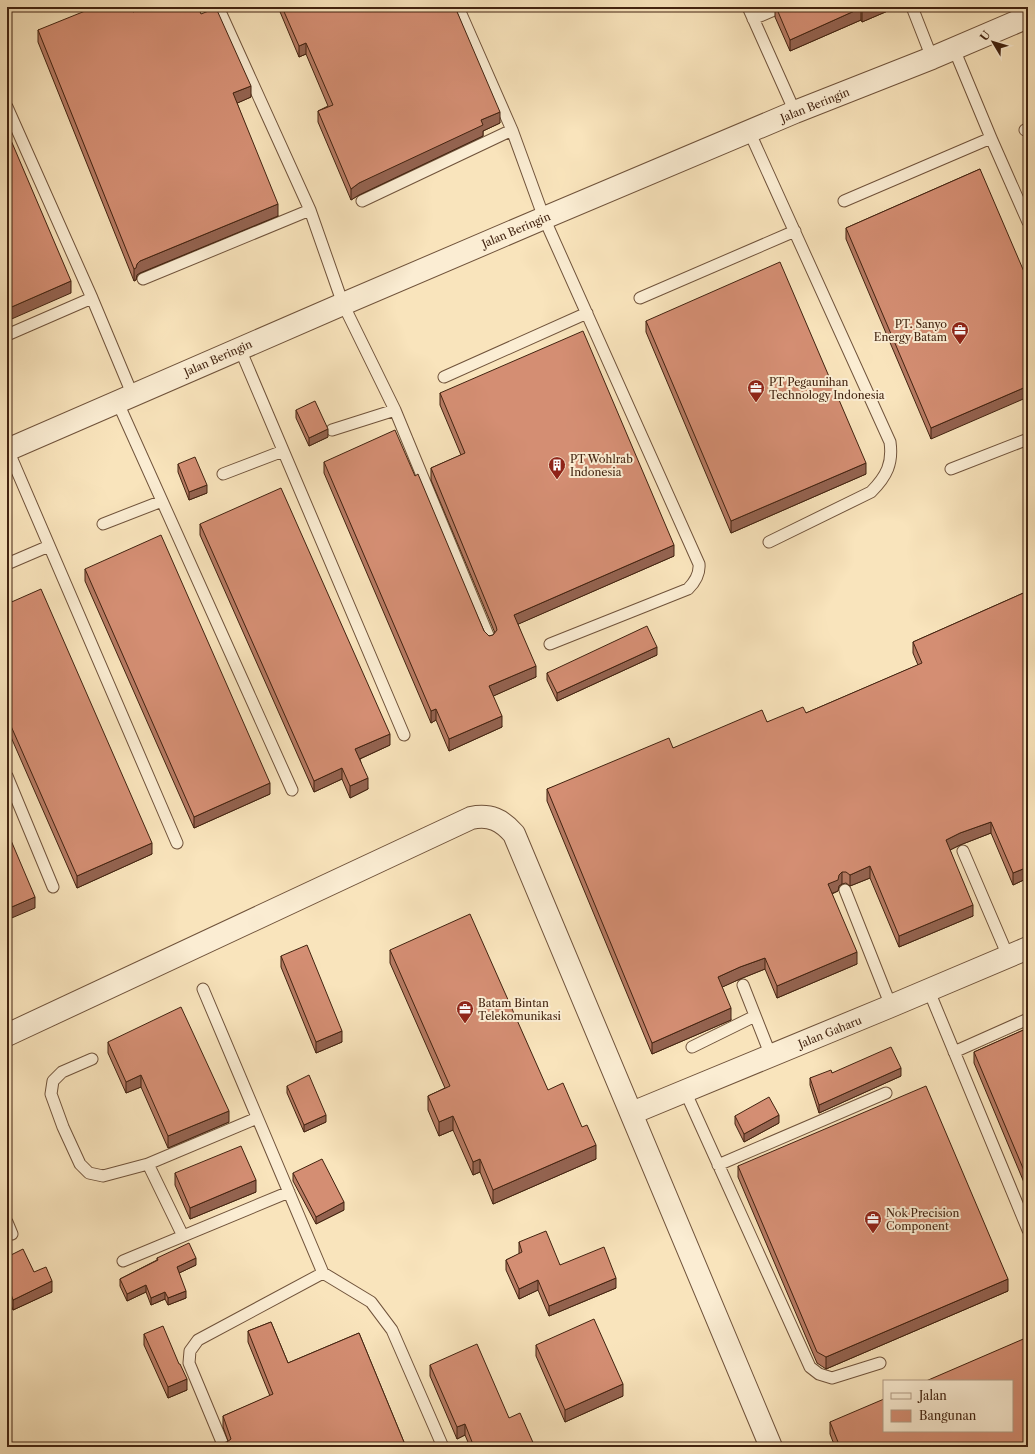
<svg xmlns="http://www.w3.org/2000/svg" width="1035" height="1454" font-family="'Libre Caslon Text',serif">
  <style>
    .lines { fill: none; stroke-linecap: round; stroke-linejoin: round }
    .lane-casing { stroke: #70533b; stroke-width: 13 }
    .street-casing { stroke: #70533b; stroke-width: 24 }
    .lane { stroke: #fbedd3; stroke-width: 11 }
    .street { stroke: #fbedd3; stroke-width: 22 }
    .wall { fill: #b67a63; stroke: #422310 }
    .shaded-wall { fill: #946350; stroke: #422310 }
    .building { fill: #d48e73; stroke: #422310 }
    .labels { text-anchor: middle; stroke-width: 4; stroke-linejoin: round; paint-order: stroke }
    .street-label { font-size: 11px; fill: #422310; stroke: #fbedd3 }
    .poi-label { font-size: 11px; fill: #422310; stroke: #fbedd3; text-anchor: start }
  </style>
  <rect width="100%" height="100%" fill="#f9e4bc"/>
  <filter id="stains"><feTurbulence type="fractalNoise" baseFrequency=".005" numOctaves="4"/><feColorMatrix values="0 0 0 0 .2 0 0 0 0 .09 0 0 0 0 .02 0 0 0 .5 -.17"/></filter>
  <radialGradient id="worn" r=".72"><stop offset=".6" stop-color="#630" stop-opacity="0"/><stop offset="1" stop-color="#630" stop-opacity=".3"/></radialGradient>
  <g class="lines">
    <g class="lane-casing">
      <path id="lane" d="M 218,7 L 310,210 L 343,304 L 395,410 L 490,640
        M 458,7 L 512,130 L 544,218 L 699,564 C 700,574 695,582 688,589 L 550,644
        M 748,7 L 795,112
        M 912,7 L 932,58
        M 753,19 L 781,7
        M 954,49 L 991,138 L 1028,222
        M 7,107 L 92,298 L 133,396
        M 1025,130 L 1028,129
        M 749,131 L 890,442 C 893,463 887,476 871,492 L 769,542
        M 362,201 L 512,130
        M 844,201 L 991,138
        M 143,279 L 310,210
        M 640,298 L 795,231
        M 7,335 L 92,298
        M 240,349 L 404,735
        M 444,377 L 587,313
        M 118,403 L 292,790
        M 332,430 L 395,410
        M 8,450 L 177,843
        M 951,469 L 1028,439
        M 223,474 L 283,451
        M 103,524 L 162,501
        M 7,564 L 49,546
        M 7,776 L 53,887
        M 963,851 L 1008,956
        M 845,890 L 891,1006
        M 743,985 L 771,1056
        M 203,989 L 323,1273 L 371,1302 L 392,1330 L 443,1447
        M 929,991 L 1028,1230
        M 692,1047 L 755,1016
        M 954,1052 L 1028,1019
        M 92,1059 L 62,1072 L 53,1081 L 51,1094 L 63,1127 L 80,1164 L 89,1173 L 103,1176 L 148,1164 L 257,1118
        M 685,1091 L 810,1367 L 819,1374 L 832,1378 L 880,1363
        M 148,1164 L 183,1236
        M 718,1165 L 886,1093
        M 7,1222 L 12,1234
        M 123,1261 L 289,1192
        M 224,1447 L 189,1363 L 190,1351 L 198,1340 L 323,1273"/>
    </g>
    <g class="street-casing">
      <path id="street" d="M 7,450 L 343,304 L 544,218 L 795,112 L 932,58 L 1028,17
        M 7,1035 L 471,818 C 490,814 502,820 514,834 L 771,1447
        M 632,1113 L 891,1006 L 1028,948"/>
    </g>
    <use href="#lane" class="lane"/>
    <use href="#street" class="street"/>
  </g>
  <path class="wall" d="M 278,7 L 455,7 L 500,123 L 483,131 L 483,136 L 359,195 L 351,200 L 318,122 L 318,111 L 328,106 L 306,54 L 299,57 Z
    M 775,7 L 897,7 L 862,22 L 861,20 L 790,51 L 775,17 Z
    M 133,12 L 201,14 L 251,97 L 237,103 L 278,216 L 140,273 L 137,275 L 136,280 L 134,281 L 38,42 L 38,30 Z
    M 980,169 L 931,439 L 846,239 L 846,228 Z
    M 646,321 L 866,474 L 731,533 L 646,332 Z
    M 440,393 L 674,556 L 518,624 L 536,677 L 493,696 L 502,727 L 449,751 L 436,720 L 431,723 L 324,473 L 324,462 L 415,476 L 484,631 L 489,636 L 493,635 L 495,633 L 431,480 L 431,468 L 461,455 L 440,405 Z
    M 296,410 L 328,437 L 309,446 L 296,418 Z
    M 178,464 L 207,493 L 189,500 L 178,472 Z
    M 200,524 L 390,745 L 360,759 L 368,789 L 350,798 L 342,779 L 314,792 L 200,535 Z
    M 85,569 L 270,794 L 194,828 L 85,581 Z
    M 1028,591 L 1028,878 L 1013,885 L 991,833 L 960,845 L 950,850 L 973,916 L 899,947 L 870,878 L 850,886 L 846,883 L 842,884 L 839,886 L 838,891 L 832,894 L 857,964 L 777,998 L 765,969 L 740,979 L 722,987 L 731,1020 L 652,1054 L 547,801 L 547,789 L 673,748 L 767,722 L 806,713 L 918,665 L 913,653 L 913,642 Z
    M 7,604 L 152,854 L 77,888 L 7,728 Z
    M 657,655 L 557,701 L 547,680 L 547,673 Z
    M 390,950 L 548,1090 L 596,1159 L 493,1204 L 480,1172 L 473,1175 L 453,1130 L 439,1136 L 428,1110 L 428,1096 L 445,1088 L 390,963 Z
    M 281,956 L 342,1042 L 316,1053 L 281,967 Z
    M 1028,1028 L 1028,1192 L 974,1063 L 974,1052 Z
    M 108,1042 L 229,1122 L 168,1148 L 141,1087 L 126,1093 L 108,1053 Z
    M 832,1073 L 901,1076 L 819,1113 L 810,1085 L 810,1078 Z
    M 287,1086 L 326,1122 L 304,1132 L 287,1093 Z
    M 735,1116 L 779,1123 L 744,1142 L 735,1124 Z
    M 738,1166 L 1008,1291 L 826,1369 L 817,1363 L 738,1177 Z
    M 175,1173 L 256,1192 L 190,1219 L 175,1185 Z
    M 293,1173 L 344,1210 L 316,1224 L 293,1181 Z
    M 519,1242 L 560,1265 L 616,1288 L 549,1316 L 538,1290 L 519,1299 L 506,1270 L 506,1260 L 519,1254 Z
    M 7,1257 L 34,1272 L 52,1292 L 13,1310 L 11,1305 Z
    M 157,1258 L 196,1265 L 179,1273 L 186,1298 L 168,1305 L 165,1299 L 151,1305 L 146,1292 L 127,1301 L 120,1286 L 120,1279 L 157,1260 Z
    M 271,1322 L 288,1363 L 359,1333 L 406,1447 L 215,1447 L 223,1443 L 227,1442 L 228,1441 L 223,1427 L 223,1416 L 270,1396 L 248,1342 L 248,1331 Z
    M 144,1334 L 187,1390 L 168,1398 L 144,1345 Z
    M 536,1345 L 623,1396 L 565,1422 L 536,1356 Z
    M 430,1365 L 509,1418 L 535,1447 L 470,1447 L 465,1435 L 457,1439 L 430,1376 Z
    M 830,1422 L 1028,1447 L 835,1447 L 830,1434 Z"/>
  <path class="shaded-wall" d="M 870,7 L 897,7 L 862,22 L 862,10 Z
    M 861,8 L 861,20 L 790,51 L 790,40 Z
    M 306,43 L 306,54 L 299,57 L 299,46 Z
    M 251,86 L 251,97 L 233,105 L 233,93 Z
    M 500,112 L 500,123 L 483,131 L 483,136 L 359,195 L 351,200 L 351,189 L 359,183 L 481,120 Z
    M 278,204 L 278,216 L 140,273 L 137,275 L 136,280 L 134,281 L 134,269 L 137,264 L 140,261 Z
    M 71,281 L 71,293 L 7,321 L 7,309 Z
    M 1028,386 L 1028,397 L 931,439 L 931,428 Z
    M 328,429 L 328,437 L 309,446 L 309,438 Z
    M 866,463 L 866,474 L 731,533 L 731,521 Z
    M 207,485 L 207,493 L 189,500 L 189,492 Z
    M 674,545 L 674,556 L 514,626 L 514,615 Z
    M 657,647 L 657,655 L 557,701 L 557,693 Z
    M 536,666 L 536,677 L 489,698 L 489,686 Z
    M 436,709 L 436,720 L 431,723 L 431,711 Z
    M 502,716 L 502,727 L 449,751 L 449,739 Z
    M 390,734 L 390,745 L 355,761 L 355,749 Z
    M 342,768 L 342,779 L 314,792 L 314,781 Z
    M 368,778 L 368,789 L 350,798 L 350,786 Z
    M 270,783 L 270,794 L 194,828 L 194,817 Z
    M 991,822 L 991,833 L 960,845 L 946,852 L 946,840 L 960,833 Z
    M 152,843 L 152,854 L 77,888 L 77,876 Z
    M 870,866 L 870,878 L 850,886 L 850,875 Z
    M 1028,867 L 1028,878 L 1013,885 L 1013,873 Z
    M 842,872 L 842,884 L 839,886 L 838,891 L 828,895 L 828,884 Z
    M 35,897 L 35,908 L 7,920 L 7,909 Z
    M 973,905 L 973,916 L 899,947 L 899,936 Z
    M 857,952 L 857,964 L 777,998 L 777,986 Z
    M 765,958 L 765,969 L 740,979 L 718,989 L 718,977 L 740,967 Z
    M 731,1008 L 731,1020 L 652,1054 L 652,1043 Z
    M 342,1031 L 342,1042 L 316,1053 L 316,1042 Z
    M 901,1068 L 901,1076 L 819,1113 L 819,1105 Z
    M 141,1075 L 141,1087 L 126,1093 L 126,1082 Z
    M 229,1111 L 229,1122 L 168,1148 L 168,1136 Z
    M 326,1115 L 326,1122 L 304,1132 L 304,1125 Z
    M 779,1115 L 779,1123 L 744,1142 L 744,1134 Z
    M 453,1116 L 453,1130 L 439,1136 L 439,1122 Z
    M 596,1145 L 596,1159 L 493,1204 L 493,1190 Z
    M 480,1159 L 480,1172 L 473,1175 L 473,1162 Z
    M 256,1180 L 256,1192 L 190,1219 L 190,1208 Z
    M 344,1202 L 344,1210 L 316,1224 L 316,1217 Z
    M 196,1258 L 196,1265 L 177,1274 L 177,1267 Z
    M 616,1278 L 616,1288 L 549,1316 L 549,1306 Z
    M 1008,1279 L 1008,1291 L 826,1369 L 826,1357 Z
    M 538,1280 L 538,1290 L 519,1299 L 519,1289 Z
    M 52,1281 L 52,1292 L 13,1310 L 13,1300 Z
    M 146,1285 L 146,1292 L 127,1301 L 127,1294 Z
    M 186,1291 L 186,1298 L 168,1305 L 168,1298 Z
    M 165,1292 L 165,1299 L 151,1305 L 151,1298 Z
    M 11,1294 L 11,1305 L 7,1307 L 7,1296 Z
    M 187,1379 L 187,1390 L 168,1398 L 168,1387 Z
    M 623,1384 L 623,1396 L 565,1422 L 565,1410 Z
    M 465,1424 L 465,1435 L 457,1439 L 457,1427 Z"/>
  <path class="building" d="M 95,7 L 131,7 L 133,12 L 146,7 L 198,7 L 201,14 L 216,8 L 251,86 L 233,93 L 278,204 L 140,261 L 137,264 L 136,268 L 134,269 L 38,30 Z
    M 282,7 L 455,7 L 500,112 L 481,120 L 483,125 L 359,183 L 351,189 L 318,111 L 333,105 L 306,43 L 299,46 Z
    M 776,7 L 870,7 L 862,10 L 861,8 L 790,40 Z
    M 7,131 L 71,281 L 7,309 Z
    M 980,169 L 1028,281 L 1028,386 L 931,428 L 846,228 Z
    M 780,262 L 866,463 L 731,521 L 646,321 Z
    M 583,331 L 674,545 L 514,615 L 536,666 L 489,686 L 502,716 L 449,739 L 436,709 L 431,711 L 324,462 L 395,430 L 415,476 L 418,474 L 484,631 L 489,636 L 493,635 L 497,630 L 496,626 L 431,468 L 465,453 L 440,393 Z
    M 315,401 L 328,429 L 309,438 L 296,410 Z
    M 195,457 L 207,485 L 189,492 L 178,464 Z
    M 281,488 L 390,734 L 355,749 L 368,778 L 350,786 L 342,768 L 314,781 L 200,524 Z
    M 161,535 L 270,783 L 194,817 L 85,569 Z
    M 41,589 L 152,843 L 77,876 L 7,717 L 7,604 Z
    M 1028,591 L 1028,867 L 1013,873 L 991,822 L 960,833 L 946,840 L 973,905 L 899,936 L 870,866 L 850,875 L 846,872 L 842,872 L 839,875 L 838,880 L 828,884 L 857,952 L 777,986 L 765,958 L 740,967 L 718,977 L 731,1008 L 652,1043 L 547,789 L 669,738 L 673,748 L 762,710 L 767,722 L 803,707 L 806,713 L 922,663 L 913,642 Z
    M 647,626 L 657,647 L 557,693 L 547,673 Z
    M 7,831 L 35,897 L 7,909 Z
    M 470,914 L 548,1090 L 563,1083 L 582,1127 L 587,1125 L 596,1145 L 493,1190 L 480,1159 L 473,1162 L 453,1116 L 439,1122 L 428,1096 L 450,1086 L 390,950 Z
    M 307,945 L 342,1031 L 316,1042 L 281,956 Z
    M 181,1007 L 229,1111 L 168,1136 L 141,1075 L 126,1082 L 108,1042 Z
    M 1028,1028 L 1028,1180 L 974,1052 Z
    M 891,1047 L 901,1068 L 819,1105 L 810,1078 L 831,1070 L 832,1073 Z
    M 309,1075 L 326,1115 L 304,1125 L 287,1086 Z
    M 926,1086 L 1008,1279 L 826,1357 L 817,1352 L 738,1166 Z
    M 769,1097 L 779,1115 L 744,1134 L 735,1116 Z
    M 241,1146 L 256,1180 L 190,1208 L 175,1173 Z
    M 322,1159 L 344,1202 L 316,1217 L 293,1173 Z
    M 546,1231 L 560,1265 L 604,1247 L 616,1278 L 549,1306 L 538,1280 L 519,1289 L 506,1260 L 522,1252 L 519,1242 Z
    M 189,1243 L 196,1258 L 177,1267 L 186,1291 L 168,1298 L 165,1292 L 151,1298 L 146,1285 L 127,1294 L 120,1279 L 158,1260 L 157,1258 Z
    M 23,1249 L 34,1272 L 46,1267 L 52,1281 L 13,1300 L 11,1294 L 7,1296 L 7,1257 Z
    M 594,1319 L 623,1384 L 565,1410 L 536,1345 Z
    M 271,1322 L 288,1363 L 359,1333 L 406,1447 L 215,1447 L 223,1443 L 227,1442 L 231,1439 L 223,1416 L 273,1394 L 248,1331 Z
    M 163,1326 L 179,1364 L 180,1364 L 187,1379 L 168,1387 L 144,1334 Z
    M 1028,1337 L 1028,1447 L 840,1447 L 830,1422 L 884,1399 L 884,1431 L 1012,1431 L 1012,1381 L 926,1381 Z
    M 477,1344 L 509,1418 L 520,1413 L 535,1447 L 474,1447 L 465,1424 L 457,1427 L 430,1365 Z"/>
  <defs>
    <g id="office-pin" transform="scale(0.9)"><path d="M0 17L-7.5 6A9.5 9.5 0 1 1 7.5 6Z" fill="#8f2418" stroke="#fbedd3"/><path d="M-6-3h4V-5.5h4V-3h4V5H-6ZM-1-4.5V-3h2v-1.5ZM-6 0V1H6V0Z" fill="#fff"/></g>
    <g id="building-pin" transform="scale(0.9)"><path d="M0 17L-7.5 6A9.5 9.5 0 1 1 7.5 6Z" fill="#8f2418" stroke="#fbedd3"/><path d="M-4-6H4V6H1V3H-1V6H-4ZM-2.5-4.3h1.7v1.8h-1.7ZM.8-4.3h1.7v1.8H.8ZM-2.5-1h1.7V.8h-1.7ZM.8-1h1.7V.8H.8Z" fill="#fff"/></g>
  </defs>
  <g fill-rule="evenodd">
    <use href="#office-pin" x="960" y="330"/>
    <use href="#office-pin" x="756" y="388"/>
    <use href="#building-pin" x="557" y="465"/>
    <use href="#office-pin" x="465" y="1009"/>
    <use href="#office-pin" x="873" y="1219"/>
  </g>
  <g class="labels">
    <g class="street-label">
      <text transform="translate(815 105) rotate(-22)" y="4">Jalan Beringin</text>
      <text transform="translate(516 230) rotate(-23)" y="4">Jalan Beringin</text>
      <text transform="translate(218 358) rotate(-24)" y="4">Jalan Beringin</text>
      <text transform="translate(830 1032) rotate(-22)" y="4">Jalan Gaharu</text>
    </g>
    <g class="poi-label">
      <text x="947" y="328" text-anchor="end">PT. Sanyo<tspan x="947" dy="13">Energy Batam</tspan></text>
      <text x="769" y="386">PT Pegaunihan<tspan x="769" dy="13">Technology Indonesia</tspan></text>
      <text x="570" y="463">PT Wohlrab<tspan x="570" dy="13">Indonesia</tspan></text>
      <text x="478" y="1007">Batam Bintan<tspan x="478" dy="13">Telekomunikasi</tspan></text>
      <text x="886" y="1217">Nok Precision<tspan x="886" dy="13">Component</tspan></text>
    </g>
  </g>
  <rect width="1035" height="1454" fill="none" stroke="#f9e4bc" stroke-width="24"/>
  <rect x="8" y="8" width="1019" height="1438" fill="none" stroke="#422310" stroke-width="2"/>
  <rect x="12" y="12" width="1011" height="1430" fill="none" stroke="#422310"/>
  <rect x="883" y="1380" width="130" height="52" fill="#fbedd3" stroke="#b19c85"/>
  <rect x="891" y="1393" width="20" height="6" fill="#fbedd3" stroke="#b19c85"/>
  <text x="919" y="1400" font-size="12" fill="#422310">Jalan</text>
  <rect x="891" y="1410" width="20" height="12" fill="#d48e73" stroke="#b19c85"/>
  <text x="919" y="1420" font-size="12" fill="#422310">Bangunan</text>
  <g transform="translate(993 42) rotate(308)" stroke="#fbedd3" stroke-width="3" paint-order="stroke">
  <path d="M0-3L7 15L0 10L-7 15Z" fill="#422310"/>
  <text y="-6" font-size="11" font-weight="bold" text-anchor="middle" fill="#422310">U</text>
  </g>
  <rect width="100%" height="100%" filter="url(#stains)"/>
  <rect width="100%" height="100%" fill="url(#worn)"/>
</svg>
